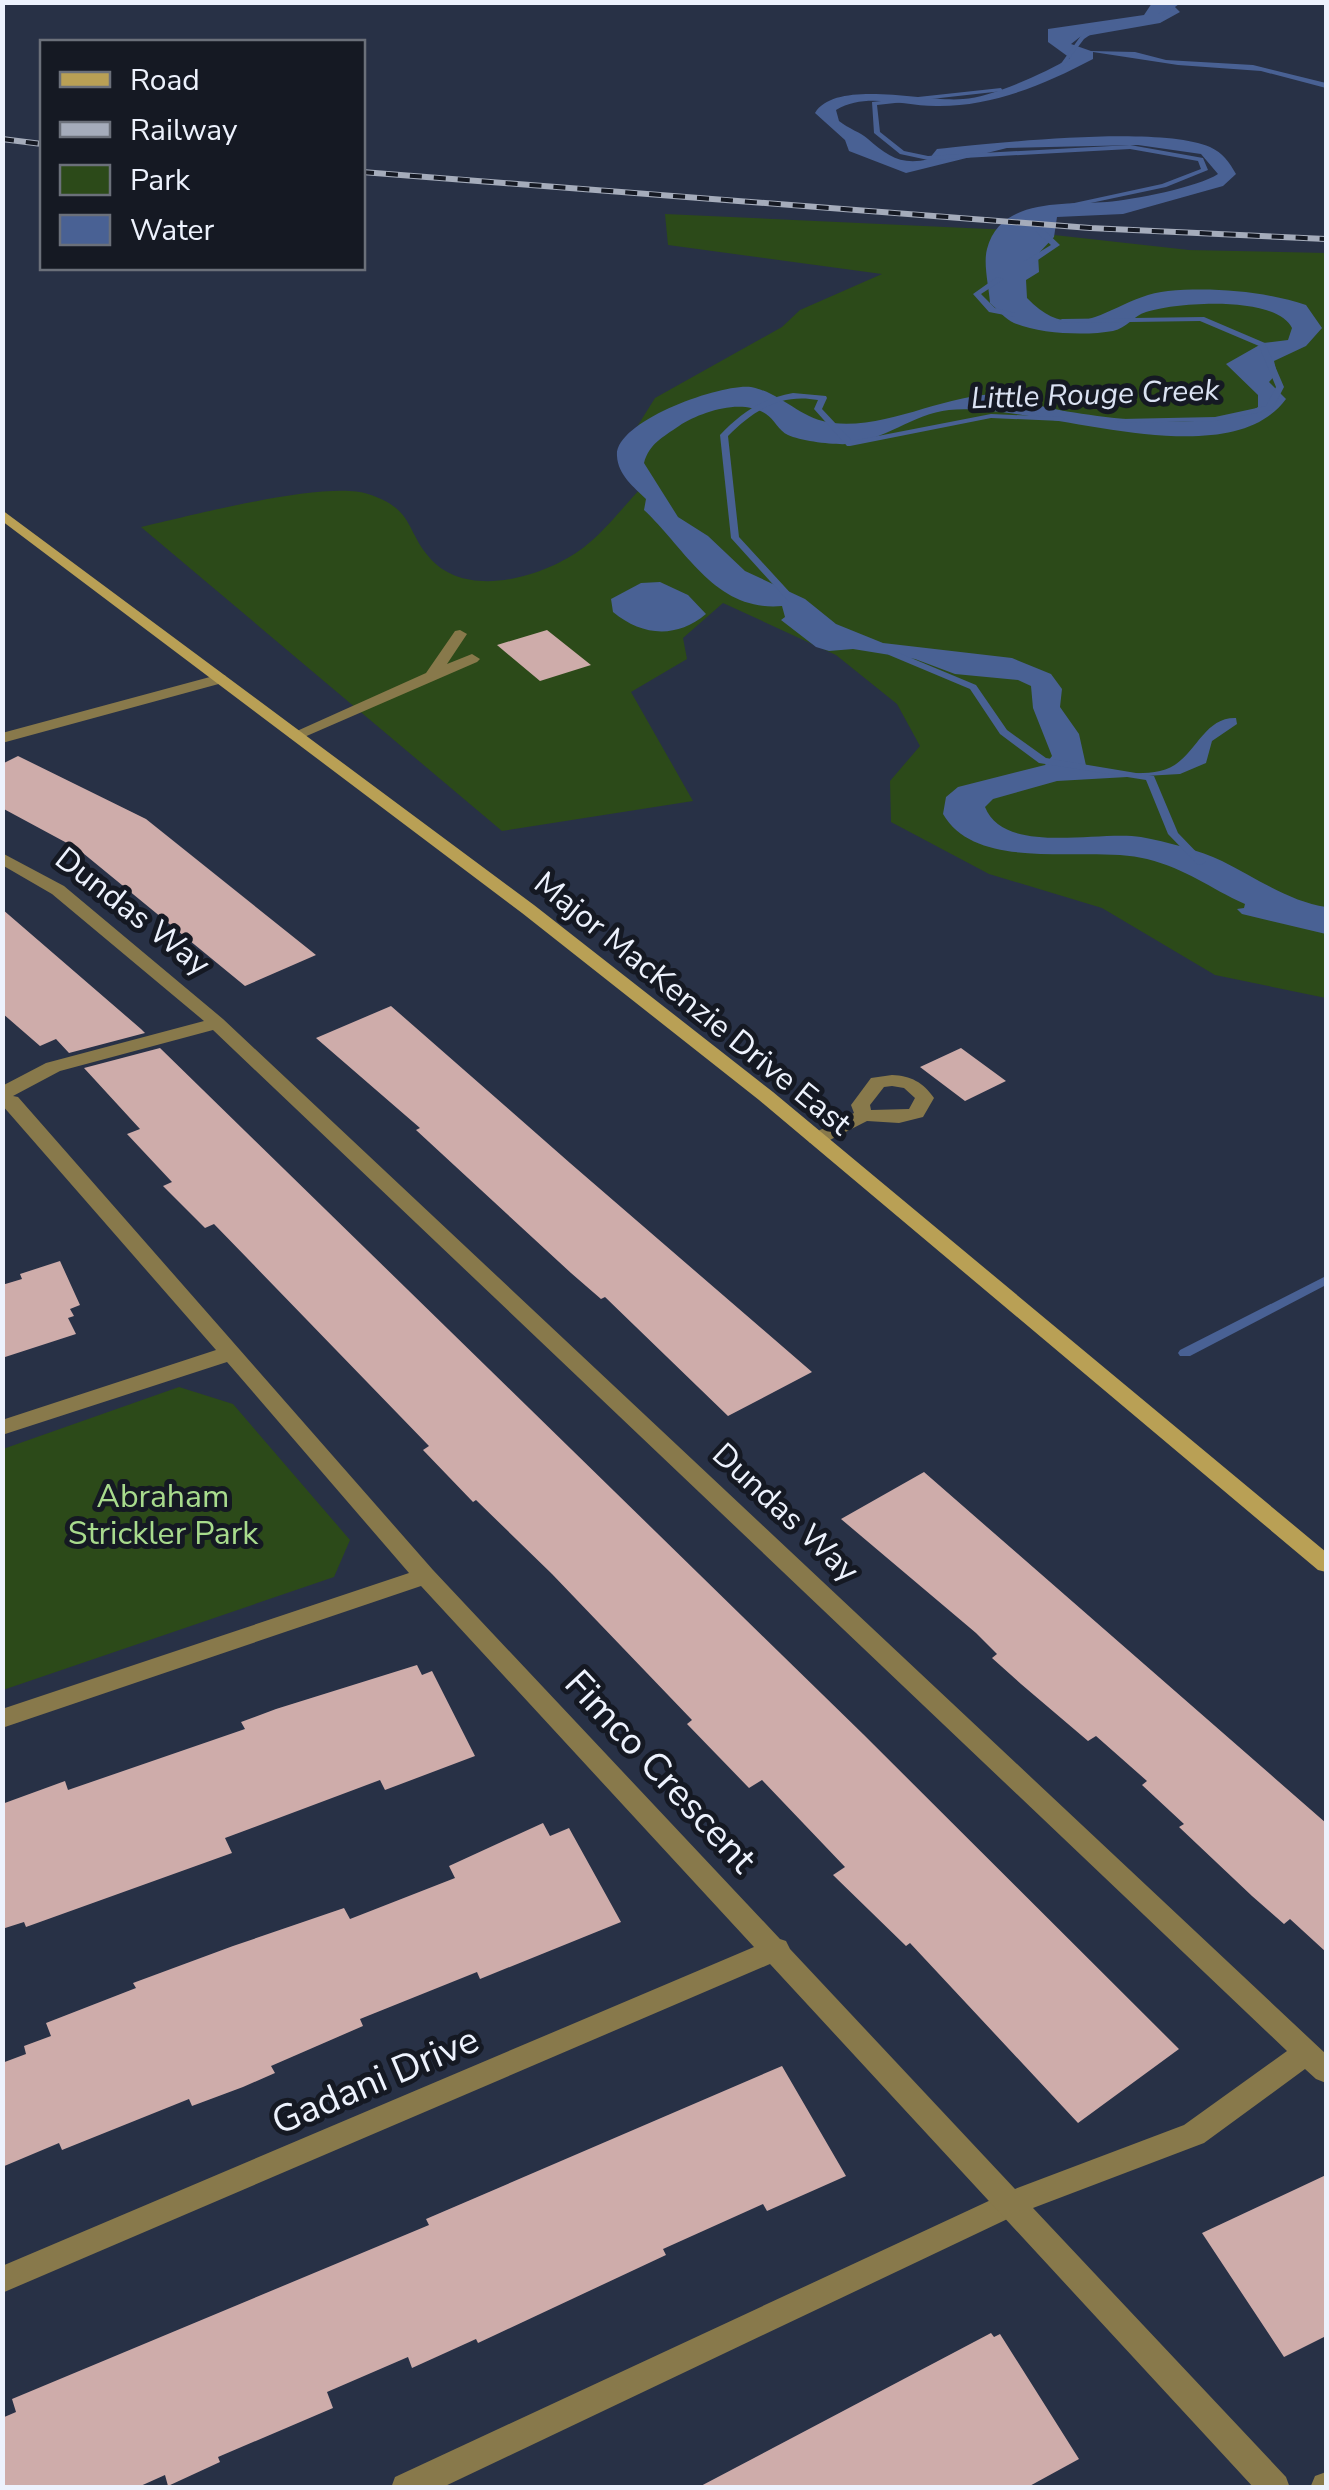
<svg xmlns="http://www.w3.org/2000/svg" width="1329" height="2490" font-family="'Nunito Sans',sans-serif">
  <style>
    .green { fill: #2c4a19 }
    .water { fill: #496194 }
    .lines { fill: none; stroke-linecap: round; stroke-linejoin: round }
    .stream { fill: #496194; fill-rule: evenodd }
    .building { fill: #ceacaa }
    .service { fill: #88794b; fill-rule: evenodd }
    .minor { fill: #88794b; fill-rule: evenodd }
    .secondary { fill: #b9a055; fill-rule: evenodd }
    .rail-casing { stroke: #a5acbb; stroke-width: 6 }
    .rail { stroke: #151923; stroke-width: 4; stroke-dasharray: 12; stroke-linecap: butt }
    .labels { text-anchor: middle; stroke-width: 10; stroke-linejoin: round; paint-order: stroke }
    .far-water-label { font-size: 30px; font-style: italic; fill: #dbe3f3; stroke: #151923 }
    .street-label { font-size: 32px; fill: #edf2fd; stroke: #151923 }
    .park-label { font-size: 32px; fill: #a8db8d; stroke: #151923 }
    .near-street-label { font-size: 38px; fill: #edf2fd; stroke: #151923 }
  </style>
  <rect width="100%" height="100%" fill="#283146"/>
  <path class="green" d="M 665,214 L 1010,230 L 1189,250 L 1326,253 L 1326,998 L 1215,975 L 1102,908 L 989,874 L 891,822 L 890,781 L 920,746 L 897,704 L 836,655 L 723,603 L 683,638 L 687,659 L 631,692 L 693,801 L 502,831 L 141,527 C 189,516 326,480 368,494 C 414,509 405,529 429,557 C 466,601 544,577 583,548 C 605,531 623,507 642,487 L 630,438 L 655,398 L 782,327 L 800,310 L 882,274 L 668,245 Z
    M 179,1387 L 233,1404 L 350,1540 L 334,1577 L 3,1690 L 3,1449 Z"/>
  <path class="water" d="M 1152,3 L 1171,3 L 1180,12 L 1160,23 L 1080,37 L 1071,44 L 1091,51 L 1135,52 L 1166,60 L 1253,65 L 1326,83 L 1326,88 L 1261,71 L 1178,65 L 1093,52 L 1093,59 C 1044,85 991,107 936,106 C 902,106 866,92 836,110 L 839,121 C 849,129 860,132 868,139 C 887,156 902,166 929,159 L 937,149 C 998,143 1157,125 1210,147 C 1223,153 1229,162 1236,174 L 1223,186 L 1123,214 L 1057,217 L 1054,237 L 1038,254 L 1039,272 L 1026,280 L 1027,298 C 1079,352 1113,296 1168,291 C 1212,287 1264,291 1306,305 L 1322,328 L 1306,346 L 1274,361 L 1277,373 L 1269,382 L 1286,399 C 1226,481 1034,401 949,410 C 913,414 883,441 848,444 C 833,445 801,441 788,435 C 779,431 774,419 766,414 C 741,398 701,412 679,426 C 663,437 649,444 644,463 L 678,517 L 708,536 L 745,571 L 805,599 L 836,624 L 883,643 L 1012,658 L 1051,674 L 1062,689 L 1060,707 L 1079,734 L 1087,770 C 1109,771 1138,776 1160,771 C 1195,764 1200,717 1236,718 L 1237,724 L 1212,741 L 1206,763 L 1180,774 L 1057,781 L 993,799 L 985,807 C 1004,856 1099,830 1141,837 C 1167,842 1199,850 1222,861 C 1256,878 1290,902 1326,907 L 1326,934 L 1242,914 L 1237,909 L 1244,908 L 1245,904 C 1209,888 1187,869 1147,859 C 1091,844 978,875 943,814 L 946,797 L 958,787 L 1045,765 L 1052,756 L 1033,708 L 1031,686 L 1018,680 L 955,674 L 915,659 L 853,649 L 829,651 L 816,647 L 781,620 L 785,617 L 782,606 C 715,612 686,549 644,510 L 646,499 C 634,487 618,475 617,456 C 614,421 722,383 751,387 C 782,393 801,420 833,423 C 892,429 946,392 1005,394 C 1020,395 1034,405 1049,408 C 1097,418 1215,433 1258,407 L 1258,395 L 1226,364 L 1263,343 L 1288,340 L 1292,328 C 1276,295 1176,302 1146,312 C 1133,316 1127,328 1113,331 C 1086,336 1039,334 1014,323 C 1005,319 997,309 990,303 C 989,287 983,264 987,249 C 1000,197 1067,205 1107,202 C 1132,200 1199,187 1218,174 L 1201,154 L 1138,145 L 1007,148 L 906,173 L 849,151 L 845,140 L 815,113 C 836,78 928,103 963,99 C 992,97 1045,73 1070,58 L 1048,42 L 1048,29 L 1144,15 Z
    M 660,582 L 688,595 L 706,614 C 676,639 642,636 613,612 L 611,599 L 641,583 Z"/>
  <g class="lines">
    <path class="stream" d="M 1174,2 L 1182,2 L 1162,16 L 1158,16 L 1158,14 Z
      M 1095,27 L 1100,28 L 1084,39 L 1059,72 L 1055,72 L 1080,37 Z
      M 1001,88 L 1003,91 L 877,105 L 880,132 L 904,151 L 928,156 L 1130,145 L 1203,158 L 1208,170 L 1166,187 L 1067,208 L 1064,206 L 1065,205 L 1162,184 L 1201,169 L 1198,161 L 1130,149 L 928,160 L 900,154 L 874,133 L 872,102 Z
      M 1035,227 L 1041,227 L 1060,245 L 1029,266 L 1023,266 L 1023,262 L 1051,245 L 1035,231 Z
      M 997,277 L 1004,279 L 981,294 L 995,308 L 1015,313 L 1015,317 L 989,312 L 973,294 Z
      M 1204,317 L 1265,343 L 1284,387 L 1272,410 L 1215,421 L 1118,423 L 1117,421 L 1121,419 L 1215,417 L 1266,406 L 1276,387 L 1259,346 L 1200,321 L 1062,323 L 1058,321 L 1062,319 Z
      M 793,393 L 826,396 L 827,398 L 822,409 L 852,441 L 991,414 L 1061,417 L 1065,419 L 1061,421 L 991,418 L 850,446 L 847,446 L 814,409 L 818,400 C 781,393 754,410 728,436 L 739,537 L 795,598 L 795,602 L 789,602 L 731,538 L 720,435 C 741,413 763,398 793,393 Z
      M 892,650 L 976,685 L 1007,730 L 1046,758 L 1154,776 L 1178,833 L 1206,862 L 1201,865 L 1197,864 L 1168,834 L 1146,780 L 1039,763 L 1000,734 L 970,689 L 889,655 L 887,653 Z
      M 1326,1276 L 1326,1285 L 1190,1356 L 1180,1356 L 1178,1353 L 1180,1350 Z"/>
  </g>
  <path class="building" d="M 547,630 L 591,665 L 540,681 L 497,645 Z
    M 18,756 L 146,819 L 316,955 L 245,986 L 78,849 L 2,808 L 2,764 Z
    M 2,909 L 141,1029 L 145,1033 L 69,1053 L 56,1039 L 40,1046 L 2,1013 Z
    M 391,1006 L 570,1163 L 812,1372 L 728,1416 L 605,1297 L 601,1299 L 571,1273 L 416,1130 L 420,1128 L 316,1038 Z
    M 160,1048 L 863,1734 L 1179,2049 L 1078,2123 L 910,1943 L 906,1946 L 833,1875 L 845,1867 L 762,1780 L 749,1788 L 687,1724 L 692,1720 L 552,1574 L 476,1500 L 473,1502 L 423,1450 L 429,1446 L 214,1224 L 205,1228 L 163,1186 L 172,1182 L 127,1134 L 140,1129 L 84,1068 Z
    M 961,1048 L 1006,1081 L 965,1101 L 920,1067 Z
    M 60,1261 L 80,1305 L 70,1309 L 74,1316 L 68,1318 L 76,1334 L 2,1358 L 2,1285 L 22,1279 L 20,1274 Z
    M 924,1472 L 1326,1823 L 1326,1952 L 1290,1919 L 1284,1924 L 1252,1896 L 1179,1827 L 1184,1824 L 1142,1785 L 1147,1781 L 1096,1736 L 1088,1741 L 1021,1684 L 992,1658 L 997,1654 L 976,1633 L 841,1519 Z
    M 417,1665 L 422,1675 L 432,1671 L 475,1756 L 385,1790 L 380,1780 L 225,1838 L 232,1853 L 26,1927 L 24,1922 L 2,1929 L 2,1804 L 65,1781 L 68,1790 L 245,1729 L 241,1722 L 276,1709 Z
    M 543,1823 L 550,1836 L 569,1828 L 621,1922 L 480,1979 L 477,1972 L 360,2019 L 363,2026 L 271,2066 L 275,2073 L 243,2087 L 192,2106 L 189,2099 L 62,2150 L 59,2143 L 2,2167 L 2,2063 L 26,2054 L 24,2046 L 51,2036 L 46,2023 L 136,1988 L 133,1983 L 233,1946 L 344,1908 L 350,1919 L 455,1878 L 449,1866 Z
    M 782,2066 L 846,2176 L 767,2211 L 763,2204 L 663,2249 L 666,2255 L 478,2343 L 476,2339 L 412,2368 L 408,2357 L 327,2392 L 333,2408 L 218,2457 L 220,2462 L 168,2486 L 165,2475 L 136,2488 L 2,2488 L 2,2418 L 16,2412 L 12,2399 L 429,2225 L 426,2219 Z
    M 1326,2175 L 1326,2336 L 1284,2357 L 1202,2233 Z
    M 991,2333 L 994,2337 L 1000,2334 L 1079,2459 L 1026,2488 L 697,2488 Z"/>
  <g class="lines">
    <path class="service" d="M 460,630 L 467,634 L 447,664 L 472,654 L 480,659 L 477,662 L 302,738 L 290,738 L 288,735 L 426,673 L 455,631 Z
      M 221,674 L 226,676 L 226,682 L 2,743 L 2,733 Z
      M 892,1075 C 911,1076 923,1082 934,1098 L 923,1117 L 899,1123 L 867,1121 L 824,1143 L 810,1143 L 807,1139 L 810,1135 L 854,1113 L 851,1105 L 871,1078 ZM 892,1086 L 904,1088 L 915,1098 L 909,1109 L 871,1110 L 870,1105 L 884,1087 Z
      M 1008,2192 L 1018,2196 L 1022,2205 L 1018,2214 L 441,2488 L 391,2488 L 395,2477 Z"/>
    <path class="minor" d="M 2,853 L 64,886 L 223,1019 L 1326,2054 L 1326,2083 L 1316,2079 L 1305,2069 L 1204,2143 L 1033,2208 L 1286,2477 L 1290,2488 L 1254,2488 L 770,1964 L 2,2293 L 2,2266 L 754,1947 L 421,1586 L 2,1728 L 2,1709 L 409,1573 L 227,1362 L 2,1435 L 2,1420 L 216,1350 L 2,1105 L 2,1086 L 46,1063 L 204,1021 L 52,894 L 2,865 ZM 213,1030 L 1287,2051 L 1184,2125 L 1015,2189 L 790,1949 L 786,1941 L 780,1939 L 433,1570 L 18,1097 L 13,1096 L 60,1071 Z
      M 1326,2472 L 1326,2488 L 1310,2488 L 1315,2476 Z"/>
    <path class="secondary" d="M 2,510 L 534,905 L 773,1092 L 1326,1552 L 1326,1572 L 1318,1570 L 759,1100 L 522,913 L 2,521 Z"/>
    <g class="rail-casing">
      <path id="rail" d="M 2,139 L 42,144
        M 362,172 L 1090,228 L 1326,239"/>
    </g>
    <use href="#rail" class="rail"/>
  </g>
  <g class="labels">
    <g class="far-water-label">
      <text transform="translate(1095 394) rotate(-2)" y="10">Little Rouge Creek</text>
    </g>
    <g class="street-label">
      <text transform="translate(133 911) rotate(38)" y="11">Dundas Way</text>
      <text transform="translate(693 1003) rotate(39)" y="11">Major MacKenzie Drive East</text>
      <text transform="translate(786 1512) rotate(43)" y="11">Dundas Way</text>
    </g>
    <g class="park-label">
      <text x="163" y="1507">Abraham<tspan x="163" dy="37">Strickler Park</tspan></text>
    </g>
    <g class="near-street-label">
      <text transform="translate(661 1771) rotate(47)" y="13">Fimco Crescent</text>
      <text transform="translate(375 2080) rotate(-23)" y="13">Gadani Drive</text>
    </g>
  </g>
  <rect width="1329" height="2490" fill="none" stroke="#edf2fd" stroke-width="10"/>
  <rect x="40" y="40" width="325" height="230" fill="#151923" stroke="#6b707a" stroke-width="2.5"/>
  <rect x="60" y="72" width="50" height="15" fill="#b9a055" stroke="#6b707a" stroke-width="2.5"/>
  <text x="130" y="90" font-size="30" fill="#edf2fd">Road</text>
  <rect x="60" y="122" width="50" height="15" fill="#a5acbb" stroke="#6b707a" stroke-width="2.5"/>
  <text x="130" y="140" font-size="30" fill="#edf2fd">Railway</text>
  <rect x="60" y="165" width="50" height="30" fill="#2c4a19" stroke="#6b707a" stroke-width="2.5"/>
  <text x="130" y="190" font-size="30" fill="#edf2fd">Park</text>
  <rect x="60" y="215" width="50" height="30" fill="#496194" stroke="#6b707a" stroke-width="2.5"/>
  <text x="130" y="240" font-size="30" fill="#edf2fd">Water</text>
</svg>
